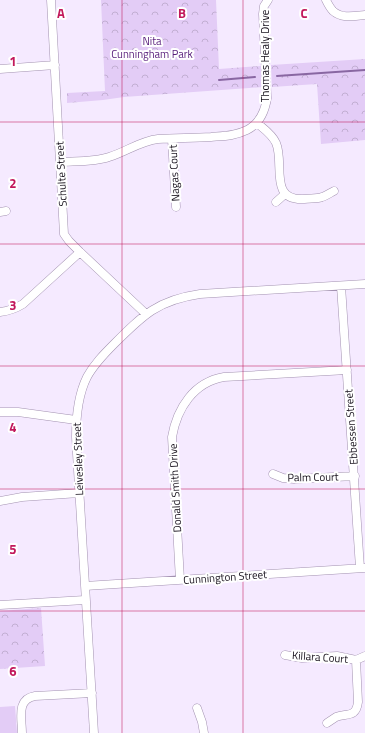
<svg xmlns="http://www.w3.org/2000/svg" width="365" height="733" font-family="'Titillium Web',sans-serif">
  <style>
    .grass { fill: #e3ccf6 }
    .park { fill: url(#park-crowns) }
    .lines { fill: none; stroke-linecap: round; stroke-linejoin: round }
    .stream { stroke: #8967a2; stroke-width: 2 }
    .street-casing { stroke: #a392b1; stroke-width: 9 }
    .street { stroke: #fff; stroke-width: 8 }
    .grid { fill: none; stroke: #c2185b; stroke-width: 1; stroke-opacity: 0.55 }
    .labels { text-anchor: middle; stroke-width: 4; stroke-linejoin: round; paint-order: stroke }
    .park-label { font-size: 11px; fill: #571c7a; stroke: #fff }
    .street-label { font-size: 11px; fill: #150f1a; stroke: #fff }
    .grid-label { font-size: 13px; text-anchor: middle; font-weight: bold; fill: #c2185b; stroke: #fff; stroke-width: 4; stroke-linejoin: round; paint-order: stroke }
  </style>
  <defs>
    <pattern id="park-crowns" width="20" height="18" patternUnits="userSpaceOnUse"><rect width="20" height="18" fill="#e3ccf6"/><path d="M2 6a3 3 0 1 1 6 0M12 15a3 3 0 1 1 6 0" fill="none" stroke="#c2aed2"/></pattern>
  </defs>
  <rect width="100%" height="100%" fill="#f5eaff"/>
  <path class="grass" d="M 15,706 L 17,733 L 0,733 L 0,707 Z"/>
  <path class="park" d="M 101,0 L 216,0 L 219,69 L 261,66 L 263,87 L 124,97 L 103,100 L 67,103 L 67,93 L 105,91 Z
    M 365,59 L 365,140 L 321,144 L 317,84 L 272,87 L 271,65 Z
    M 41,608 L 45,666 L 0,669 L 0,611 Z"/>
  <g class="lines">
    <path class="stream" d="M 277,76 L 365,70
      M 219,80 L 255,77"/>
    <g class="street-casing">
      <path id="street" d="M 51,0 L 64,234 L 69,241 L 80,252 L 146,314
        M 326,0 C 328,4 330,8 333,11 C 342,19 354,16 365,15
        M 0,69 L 55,65
        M 257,123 C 264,129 272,134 276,143 C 285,163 268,201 304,199 C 310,198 317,199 322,197 C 326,196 330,193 334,191
        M 172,139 L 176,207
        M 60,162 C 76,161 95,162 109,157 C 126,152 140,141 158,139 C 176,138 193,138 211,137 C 223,136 235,136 247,130 C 259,124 265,111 267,98 L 263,14 L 264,6 L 268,0
        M 276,202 L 285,194
        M 0,212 L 6,211
        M 341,286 L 360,568
        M 0,312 C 9,311 15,309 23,304 L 80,252
        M 0,412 L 18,412 L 76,420
        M 273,474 L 283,478 L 294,479 L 355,476
        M 0,501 L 22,497 L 79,493
        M 180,580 L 172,437 C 177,408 194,382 224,377 L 347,370
        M 85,586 L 364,568
        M 0,605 L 85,600
        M 285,655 L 302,658 L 337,656 L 356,660
        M 356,660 L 365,656
        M 197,708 L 202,722 L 204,733
        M 327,723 C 330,721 333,719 336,717 C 347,713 356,718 358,702 L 356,660
        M 22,733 C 22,719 16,699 35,696 L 92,693
        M 94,733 L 76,437 C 76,417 78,395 87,377 C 94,364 104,354 114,344 C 143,315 158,300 200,294 L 365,284"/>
    </g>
    <use href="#street" class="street"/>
  </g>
  <path class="grid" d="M 122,0 L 122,733M 243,0 L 243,733M 0,122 L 365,122M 0,244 L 365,244M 0,366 L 365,366M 0,489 L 365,489M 0,611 L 365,611"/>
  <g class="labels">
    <g class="park-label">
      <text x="152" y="45">Nita<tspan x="152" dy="13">Cunningham Park</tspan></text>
    </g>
    <g class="street-label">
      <text transform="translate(265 56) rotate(-90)" y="4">Thomas Healy Drive</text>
      <text transform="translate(174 173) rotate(-93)" y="4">Nagas Court</text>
      <text transform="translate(61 174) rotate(-93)" y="4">Schulte Street</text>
      <text transform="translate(351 427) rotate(-94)" y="4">Ebbessen Street</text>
      <text transform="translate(78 459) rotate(-92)" y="4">Leivesley Street</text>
      <text transform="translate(313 477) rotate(-1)" y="4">Palm Court</text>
      <text transform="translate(175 488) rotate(-93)" y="4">Donald Smith Drive</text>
      <text transform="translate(225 577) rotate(-4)" y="4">Cunnington Street</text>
      <text transform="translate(320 657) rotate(4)" y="4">Killara Court</text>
    </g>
  </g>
  <g class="grid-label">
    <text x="61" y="18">A</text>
    <text x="182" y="18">B</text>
    <text x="304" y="18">C</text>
    <text x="13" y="66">1</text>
    <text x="13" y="188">2</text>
    <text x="13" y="310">3</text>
    <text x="13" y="432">4</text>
    <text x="13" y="554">5</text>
    <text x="13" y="676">6</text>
  </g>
</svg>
